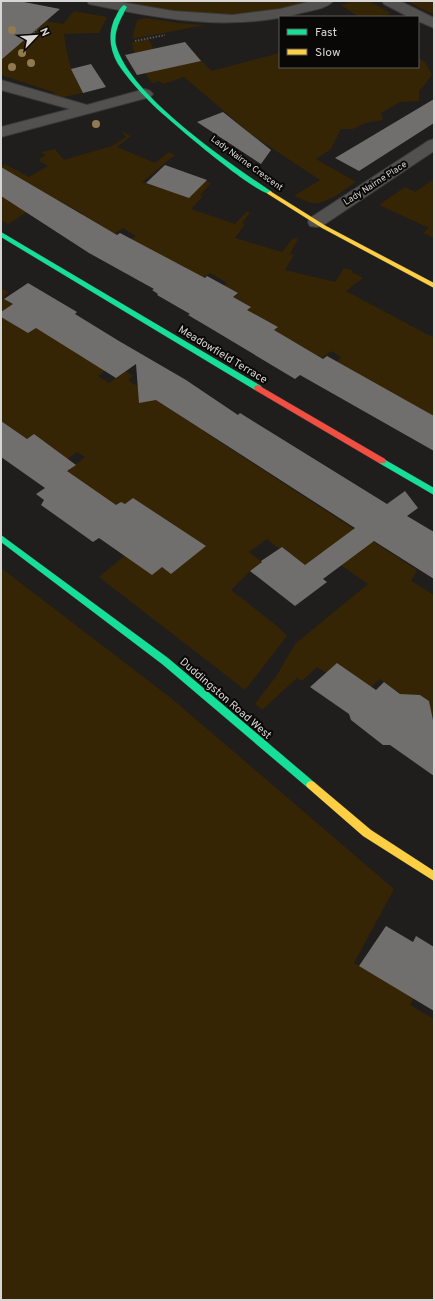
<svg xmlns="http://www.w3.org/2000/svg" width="435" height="1301" font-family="Overpass,sans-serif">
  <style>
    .green { fill: #352505 }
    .building { fill: #706f6d }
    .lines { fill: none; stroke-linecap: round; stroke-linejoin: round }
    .street-casing { stroke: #3a3937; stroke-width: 2 }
    .fast-casing { stroke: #3a3937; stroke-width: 1 }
    .slow-casing { stroke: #3a3937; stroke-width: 1 }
    .jam-casing { stroke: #3a3937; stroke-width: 1 }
    .path { stroke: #545351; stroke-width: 2; stroke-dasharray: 1.5 1.5; stroke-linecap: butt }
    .street { fill: #52514f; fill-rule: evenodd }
    .fast { fill: #16e098; fill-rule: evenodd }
    .slow { fill: #ffcf43; fill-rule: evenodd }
    .jam { fill: #f24e42; fill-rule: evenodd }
    .tree { fill: #917950 }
    .labels { text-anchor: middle; stroke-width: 4; stroke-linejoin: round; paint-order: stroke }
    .far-street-label { font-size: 9px; fill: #d8d6d4; stroke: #090807 }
    .street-label { font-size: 11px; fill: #d8d6d4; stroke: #090807 }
  </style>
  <rect width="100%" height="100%" fill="#1f1e1c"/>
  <path class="green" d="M 114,1 L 313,1 C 269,12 224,18 178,12 C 157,10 136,5 114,1 Z
    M 353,1 L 370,2 L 391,13 L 382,17 L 359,17 L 341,5 Z
    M 406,1 L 434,1 L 434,15 Z
    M 74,11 L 107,17 L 99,33 L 64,34 C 67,57 71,72 83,93 L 58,98 L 53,92 L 1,75 L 1,13 L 63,24 Z
    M 145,18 L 178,23 L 205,25 L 132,39 L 137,20 Z
    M 148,39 L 154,49 L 142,52 L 195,53 L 211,71 L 280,53 L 280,67 L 418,67 L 418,58 L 425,62 L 432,75 L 422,88 L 419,91 L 419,101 L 400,102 L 381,113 L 383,120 L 365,123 L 353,129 L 341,129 L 331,149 L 316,159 L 356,182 C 345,189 331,201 318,203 C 310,204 301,199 294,196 L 320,180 L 252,135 L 184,77 L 163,84 L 159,81 L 152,83 C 143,70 135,59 132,43 Z
    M 121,131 L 131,136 L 117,147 L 155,163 L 169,152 L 175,155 L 142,182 L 156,187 L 160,183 L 206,181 L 211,183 L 200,195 L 203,196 L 191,209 L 235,224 L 247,211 L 250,213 L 242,223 L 245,224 L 235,238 L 282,252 L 293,238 L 298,239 L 290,254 L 294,255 L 285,270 L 335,282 L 344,268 L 352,270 L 352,272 L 363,278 L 346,291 L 434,338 L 434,416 L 336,362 L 341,357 L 331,351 L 322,358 L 273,331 L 278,327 L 270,323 L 230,322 L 250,307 L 239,300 L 228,308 L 223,305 L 238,294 L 224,286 L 227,283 L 210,273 L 194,284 L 185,267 L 177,263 L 171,267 L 126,243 L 136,236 L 123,228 L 100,243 L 79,217 L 83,214 L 58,200 L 27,212 L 8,224 L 1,220 L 1,166 L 5,164 L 29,177 L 48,166 L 38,160 L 46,155 L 41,152 L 55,149 L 64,160 L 112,146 L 126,137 Z
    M 434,179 L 434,238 L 423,233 L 429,228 L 379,205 L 405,187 L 415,192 Z
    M 3,289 L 9,292 L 2,298 L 30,315 L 15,325 L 28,333 L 43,323 L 75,314 L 81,318 L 52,337 L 85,359 L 88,357 L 107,369 L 98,376 L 109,383 L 126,371 L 133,376 L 128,380 L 145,391 L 139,395 L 139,399 L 168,388 L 165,405 L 197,427 L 210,418 L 216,422 L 203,431 L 417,570 L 411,581 L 434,595 L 434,717 L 425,711 L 430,707 L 429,701 L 420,695 L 408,699 L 380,679 L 371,687 L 337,663 L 326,673 L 317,667 L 302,681 L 297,678 L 262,710 L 255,704 L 277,675 L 295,644 L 368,584 L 322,552 L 305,565 L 282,547 L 279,549 L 267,539 L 249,552 L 262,562 L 250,571 L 231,590 L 277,626 L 287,636 L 245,690 L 99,577 L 146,538 L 125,504 L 121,502 L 103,515 L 67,471 L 85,457 L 77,452 L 59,466 L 34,434 L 27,439 L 1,432 L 2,407 L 1,406 L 1,290 Z
    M 1,568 L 171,698 L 394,889 L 354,963 L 398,989 L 424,979 L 410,1005 L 434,1019 L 434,1300 L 1,1300 Z"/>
  <path class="building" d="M 1,1 L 19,1 L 60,9 L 1,60 Z
    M 185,42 L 201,61 L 137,75 L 125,55 Z
    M 91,64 L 106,87 L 83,93 L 71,69 Z
    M 434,99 L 434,123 L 359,171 L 335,158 Z
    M 223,112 L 271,150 L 261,164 L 197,122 Z
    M 165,165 L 207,180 L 189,198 L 146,183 Z
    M 1,167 L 117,235 L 120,233 L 205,278 L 207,276 L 238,293 L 233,297 L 251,307 L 247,310 L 278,327 L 274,330 L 323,359 L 327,356 L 434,416 L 434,451 L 300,375 L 295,379 L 210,328 L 188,315 L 190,314 L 157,295 L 158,294 L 152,290 L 154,289 L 89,253 L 1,196 Z
    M 28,283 L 77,312 L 75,314 L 119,341 L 186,380 L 238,415 L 240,413 L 387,504 L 405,491 L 418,508 L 407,516 L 434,532 L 434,579 L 374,541 L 323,579 L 327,582 L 295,606 L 250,571 L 262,562 L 261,561 L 282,547 L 305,565 L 355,528 L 156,400 L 139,403 L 136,364 L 116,378 L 36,328 L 28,333 L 1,317 L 1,312 L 13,304 L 4,299 Z
    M 1,421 L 27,439 L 34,434 L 76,465 L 67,471 L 116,505 L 121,502 L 125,504 L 133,498 L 206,546 L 171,574 L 162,567 L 152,575 L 99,538 L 93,542 L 41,505 L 44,500 L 36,494 L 45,488 L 1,457 Z
    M 337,663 L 376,690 L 384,682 L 400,694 L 420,695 L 429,701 L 434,725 L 434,776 L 390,745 L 383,745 L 351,720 L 349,714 L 310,687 Z
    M 386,926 L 413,942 L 416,936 L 434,947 L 434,1011 L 359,966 Z"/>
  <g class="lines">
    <g class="street-casing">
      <path id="street" d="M 87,1 L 115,1 L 173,11 L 232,15 L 280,9 L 312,1 L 333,1 C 328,8 313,10 305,12 C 233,32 167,20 94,5 L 89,4 Z
        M 382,1 L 400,1 L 434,18 L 434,28 L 418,21 L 418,17 L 409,17 L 384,4 Z
        M 1,80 L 87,105 L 145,89 L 150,91 L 153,94 L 150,97 L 1,137 L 1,127 L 70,109 L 1,90 Z
        M 434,139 L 434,151 L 322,226 L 316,227 L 310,226 L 308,222 L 310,218 L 428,141 Z"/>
    </g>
    <g class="fast-casing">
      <path id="fast" d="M 124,5 L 127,7 C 121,18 113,32 116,45 C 129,95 229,163 272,192 L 272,194 C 258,197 168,119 154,106 C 141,93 128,79 118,64 C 110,50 108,35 114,20 C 117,15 119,8 124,5 Z
        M 1,232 L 261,386 L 262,388 L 261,390 L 255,390 L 1,237 Z
        M 382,458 L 434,488 L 434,495 L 379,463 L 378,461 Z
        M 1,535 L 168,658 L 314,782 L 316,785 L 314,788 L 311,789 L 308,788 L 162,664 L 1,542 Z"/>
    </g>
    <g class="slow-casing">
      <path id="slow" d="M 270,191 L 326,226 L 434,283 L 434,288 L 322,228 L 268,194 L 267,193 Z
        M 311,781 L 314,782 L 371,830 L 434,871 L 434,881 L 363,836 L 308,788 L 306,785 L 308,782 Z"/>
    </g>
    <g class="jam-casing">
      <path id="jam" d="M 258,385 L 385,459 L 386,461 L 385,463 L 379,463 L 255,390 L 254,388 L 255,386 Z"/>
    </g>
    <path class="path" d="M 135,41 L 165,35
      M 26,42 L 37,29"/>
    <use href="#street" class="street"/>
    <use href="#fast" class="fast"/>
    <use href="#slow" class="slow"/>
    <use href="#jam" class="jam"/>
  </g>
  <g class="tree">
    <circle cx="12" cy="30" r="4"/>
    <circle cx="22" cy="53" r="4"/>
    <circle cx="31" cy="63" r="4"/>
    <circle cx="12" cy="67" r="4"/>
    <circle cx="96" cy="124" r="4"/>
  </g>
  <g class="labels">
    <g class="far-street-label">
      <text transform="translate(247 163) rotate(36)" y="3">Lady Nairne Crescent</text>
      <text transform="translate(375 183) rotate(-33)" y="3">Lady Nairne Place</text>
    </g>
    <g class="street-label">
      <text transform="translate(223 354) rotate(31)" y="4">Meadowfield Terrace</text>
      <text transform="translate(226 698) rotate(41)" y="4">Duddingston Road West</text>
    </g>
  </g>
  <rect width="435" height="1301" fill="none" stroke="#d8d6d4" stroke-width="4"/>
  <rect x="279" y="16" width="140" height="52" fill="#090807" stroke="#5c5a59"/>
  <rect x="287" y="29" width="20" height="6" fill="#16e098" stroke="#5c5a59"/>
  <text x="315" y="36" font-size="12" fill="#d8d6d4">Fast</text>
  <rect x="287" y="49" width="20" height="6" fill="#ffcf43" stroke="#5c5a59"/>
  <text x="315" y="56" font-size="12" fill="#d8d6d4">Slow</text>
  <g transform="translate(36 36) rotate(65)" stroke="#090807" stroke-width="3" paint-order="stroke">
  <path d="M0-3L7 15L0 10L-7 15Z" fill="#d8d6d4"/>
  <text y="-6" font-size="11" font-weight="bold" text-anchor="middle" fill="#d8d6d4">N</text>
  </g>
</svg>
